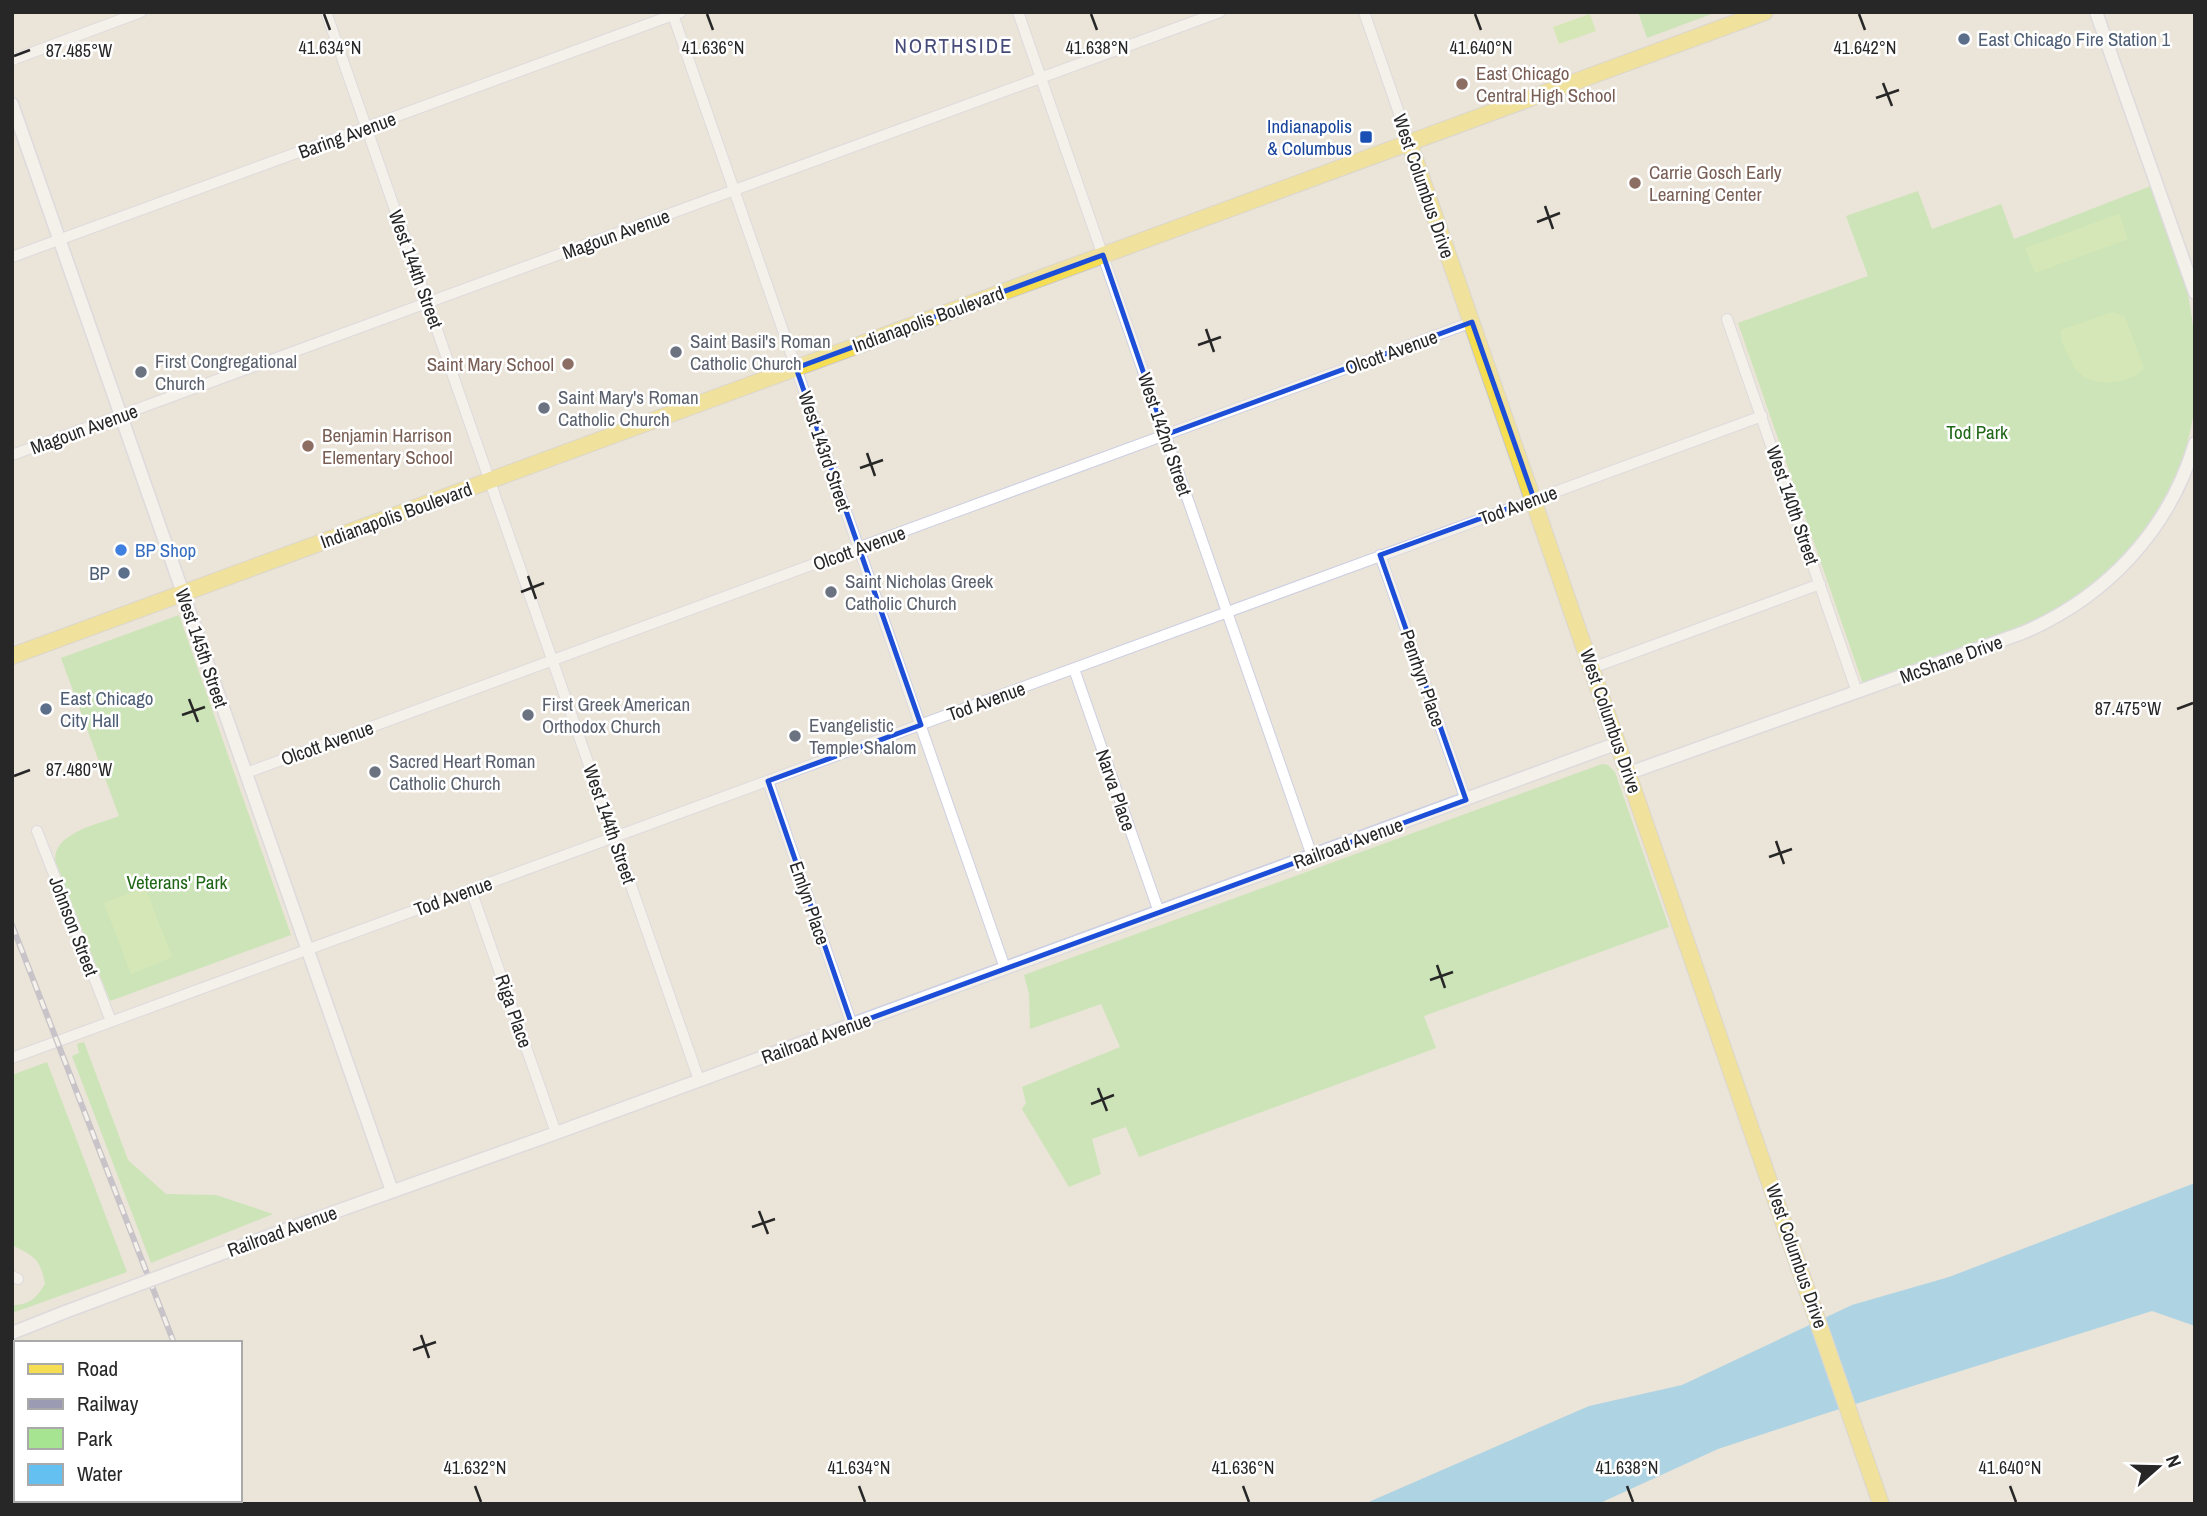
<svg xmlns="http://www.w3.org/2000/svg" width="2207" height="1516" font-family="'Archivo Narrow',sans-serif">
  <style>
    .green { fill: #a6e491 }
    .pitch { fill: #bbec8c }
    .water { fill: #65c0f2 }
    .lines { fill: none; stroke-linecap: round; stroke-linejoin: round }
    .minor-casing { stroke: #cdcfe2; stroke-width: 12 }
    .tertiary-casing { stroke: #cdcfe2; stroke-width: 15 }
    .primary-casing { stroke: #c7c7c7; stroke-width: 18 }
    .minor { stroke: #fff; stroke-width: 10 }
    .tertiary { stroke: #fff; stroke-width: 12 }
    .primary { stroke: #f5de52; stroke-width: 16 }
    .rail-casing { stroke: #9b9cb3; stroke-width: 6 }
    .rail { stroke: #fff; stroke-width: 3.5; stroke-dasharray: 10; stroke-linecap: butt }
    .tertiary-bridge-casing { stroke: #cdcfe2; stroke-width: 15; stroke-linecap: butt }
    .tertiary-bridge { stroke: #fff; stroke-width: 12 }
    .marked { fill: none; stroke: #1d4ed8; stroke-width: 5; stroke-linejoin: round }
    .ticks { fill: none; stroke: #272727; stroke-width: 2.5 }
    .service-dot { fill: #5c6f8a; stroke: #fff; stroke-width: 2.5 }
    .education-dot { fill: #8d6e63; stroke: #fff; stroke-width: 2.5 }
    .transit-dot { fill: #1a4fb4; stroke: #fff; stroke-width: 2.5 }
    .worship-dot { fill: #6b7280; stroke: #fff; stroke-width: 2.5 }
    .shop-dot { fill: #3f7fe0; stroke: #fff; stroke-width: 2.5 }
    .labels { text-anchor: middle; stroke-width: 5; stroke-linejoin: round; paint-order: stroke }
    .service-label { font-size: 19px; fill: #4e5e75; stroke: #fff; text-anchor: start }
    .education-label { font-size: 19px; fill: #785e54; stroke: #fff; text-anchor: start }
    .transit-label { font-size: 19px; fill: #164399; stroke: #fff; text-anchor: end }
    .street-label { font-size: 19px; fill: #272727; stroke: #fff }
    .worship-label { font-size: 19px; fill: #5b616d; stroke: #fff; text-anchor: start }
    .park-label { font-size: 19px; fill: #1f6616; stroke: #fff }
    .shop-label { font-size: 19px; fill: #366cbe; stroke: #fff; text-anchor: start }
    .neighbourhood-label { font-size: 21px; letter-spacing: 2px; fill: #474b79; stroke: #fff }
    .ticks-label { font-size: 18px; text-anchor: middle; fill: #272727; stroke: #fff; stroke-width: 5; stroke-linejoin: round; paint-order: stroke }
  </style>
  <rect width="100%" height="100%" fill="#ebe4d8"/>
  <path class="green" d="M 1638,12 L 1717,12 L 1647,38 Z
    M 2151,186 C 2162,218 2178,252 2186,286 C 2195,327 2200,375 2193,417 C 2181,492 2125,569 2061,607 C 2035,622 2005,632 1978,642 C 1940,656 1902,670 1863,684 L 1738,323 L 1868,276 L 1846,216 L 1918,191 L 1932,229 L 2001,204 L 2014,239 Z
    M 179,615 L 291,935 L 110,1001 L 55,860 C 55,832 97,825 119,816 L 61,658 Z
    M 1602,764 L 1608,765 L 1615,772 L 1669,927 L 1424,1016 L 1436,1048 L 1139,1157 L 1126,1127 L 1092,1139 L 1101,1174 L 1069,1187 L 1022,1109 L 1026,1103 L 1022,1087 L 1120,1047 L 1101,1004 L 1030,1029 L 1029,994 L 1024,975 Z
    M 84,1042 L 128,1160 L 166,1194 L 216,1195 L 273,1214 L 151,1263 L 72,1056 L 79,1053 L 77,1044 Z
    M 47,1062 L 127,1272 L 12,1313 L 12,1305 C 30,1305 36,1298 45,1284 C 40,1258 35,1257 12,1245 L 12,1075 Z"/>
  <path class="pitch" d="M 1590,14 L 1596,31 L 1559,44 L 1553,27 Z
    M 2119,214 L 2128,239 L 2035,273 L 2025,248 Z
    M 2113,312 L 2125,317 L 2144,369 C 2127,384 2094,389 2077,371 C 2074,368 2071,361 2069,356 C 2064,348 2060,340 2061,330 Z
    M 145,887 L 172,957 L 131,974 L 104,903 Z"/>
  <path class="water" d="M 2195,1183 L 2195,1326 L 2152,1311 L 1830,1412 L 1718,1449 L 1598,1504 L 1364,1504 L 1589,1406 L 1682,1385 L 1852,1305 L 1949,1277 Z"/>
  <g class="lines">
    <g class="minor-casing">
      <path id="minor" d="M 326,12 L 699,1080
        M 672,12 L 1005,968
        M 1018,12 L 1312,856
        M 1364,12 L 1409,142
        M 12,60 L 141,12
        M 12,257 L 681,12
        M 1727,319 L 1857,692
        M 12,455 L 1220,12
        M 1380,555 L 1466,800
        M 1592,668 L 1820,584
        M 1074,669 L 1159,912
        M 246,773 L 1472,322
        M 768,781 L 852,1025
        M 37,831 L 111,1021
        M 471,890 L 556,1133
        M 12,1058 L 1762,416
        M 12,1276 L 18,1279"/>
    </g>
    <g class="tertiary-casing">
      <path id="tertiary" d="M 2096,12 L 2195,293
        M 12,104 L 392,1191
        M 1629,773 L 2022,633 C 2105,598 2169,531 2195,443
        M 290,1228 L 556,1133 L 1618,743
        M 12,1333 L 65,1312"/>
    </g>
    <g class="primary-casing">
      <path id="primary" d="M 1409,142 L 1881,1504
        M 12,656 L 1765,12"/>
    </g>
    <use href="#minor" class="minor"/>
    <use href="#tertiary" class="tertiary"/>
    <use href="#primary" class="primary"/>
    <g class="rail-casing">
      <path id="rail" d="M 12,925 L 174,1343
        M 234,1500 L 236,1504"/>
    </g>
    <use href="#rail" class="rail"/>
    <g class="tertiary-bridge-casing">
      <path id="tertiary-bridge" d="M 65,1312 L 290,1228"/>
    </g>
    <use href="#tertiary-bridge" class="tertiary-bridge"/>
  </g>
  <path d="M0 0H2207V1516H0ZM 1103,255 L 1165,435 L 1472,322 L 1534,499 L 1380,555 L 1466,800 L 852,1025 L 768,781 L 921,725 L 796,368 Z" fill="#ebe4d8" fill-opacity=".55" fill-rule="evenodd"/>
  <path class="marked" d="M 1103,255 L 1165,435 L 1472,322 L 1534,499 L 1380,555 L 1466,800 L 852,1025 L 768,781 L 921,725 L 796,368 Z"/>
  <path class="ticks" d="M 324,14 L 330,30M 707,14 L 713,30M 1091,14 L 1097,30M 1475,14 L 1481,30M 1859,14 L 1865,30M 14,56 L 30,50M 1883,83 L 1892,106M 1876,98 L 1899,90M 1545,206 L 1553,229M 1537,222 L 1560,213M 1206,329 L 1214,352M 1198,345 L 1221,337M 867,453 L 875,476M 860,468 L 883,460M 528,576 L 536,599M 521,592 L 544,583M 189,699 L 198,722M 2177,709 L 2193,703M 182,715 L 205,707M 14,776 L 30,770M 1776,841 L 1784,864M 1769,857 L 1792,849M 1437,965 L 1445,988M 1430,980 L 1453,972M 1098,1088 L 1107,1111M 1091,1104 L 1114,1095M 759,1211 L 768,1234M 752,1227 L 775,1219M 421,1335 L 429,1358M 413,1350 L 436,1342M 475,1486 L 481,1502M 859,1486 L 865,1502M 1243,1486 L 1249,1502M 1627,1486 L 1633,1502M 2010,1486 L 2016,1502"/>
  <g class="service-dot">
    <circle cx="1964" cy="39" r="7"/>
    <circle cx="124" cy="573" r="7"/>
    <circle cx="46" cy="709" r="7"/>
  </g>
  <g class="education-dot">
    <circle cx="1462" cy="84" r="7"/>
    <circle cx="1635" cy="183" r="7"/>
    <circle cx="568" cy="364" r="7"/>
    <circle cx="308" cy="446" r="7"/>
  </g>
  <rect class="transit-dot" x="1359" y="130" width="14" height="14" rx="3.5"/>
  <g class="worship-dot">
    <circle cx="676" cy="352" r="7"/>
    <circle cx="141" cy="372" r="7"/>
    <circle cx="544" cy="408" r="7"/>
    <circle cx="831" cy="592" r="7"/>
    <circle cx="528" cy="715" r="7"/>
    <circle cx="795" cy="736" r="7"/>
    <circle cx="375" cy="772" r="7"/>
  </g>
  <circle class="shop-dot" cx="121" cy="550" r="7"/>
  <g class="labels">
    <g class="service-label">
      <text x="1978" y="46">East Chicago Fire Station 1</text>
      <text x="110" y="580" text-anchor="end">BP</text>
      <text x="60" y="705">East Chicago<tspan x="60" dy="22">City Hall</tspan></text>
    </g>
    <g class="education-label">
      <text x="1476" y="80">East Chicago<tspan x="1476" dy="22">Central High School</tspan></text>
      <text x="1649" y="179">Carrie Gosch Early<tspan x="1649" dy="22">Learning Center</tspan></text>
      <text x="554" y="371" text-anchor="end">Saint Mary School</text>
      <text x="322" y="442">Benjamin Harrison<tspan x="322" dy="22">Elementary School</tspan></text>
    </g>
    <g class="transit-label">
      <text x="1352" y="133">Indianapolis<tspan x="1352" dy="22">&amp; Columbus</tspan></text>
    </g>
    <g class="street-label">
      <text transform="translate(347 135) rotate(-20)" y="7">Baring Avenue</text>
      <text transform="translate(1424 186) rotate(71)" y="7">West Columbus Drive</text>
      <text transform="translate(616 234) rotate(-20)" y="7">Magoun Avenue</text>
      <text transform="translate(416 269) rotate(70)" y="7">West 144th Street</text>
      <text transform="translate(928 319) rotate(-20)" y="7">Indianapolis Boulevard</text>
      <text transform="translate(1391 352) rotate(-20)" y="7">Olcott Avenue</text>
      <text transform="translate(84 429) rotate(-20)" y="7">Magoun Avenue</text>
      <text transform="translate(1165 434) rotate(71)" y="7">West 142nd Street</text>
      <text transform="translate(825 451) rotate(71)" y="7">West 143rd Street</text>
      <text transform="translate(1518 505) rotate(-20)" y="7">Tod Avenue</text>
      <text transform="translate(1793 505) rotate(71)" y="7">West 140th Street</text>
      <text transform="translate(396 515) rotate(-20)" y="7">Indianapolis Boulevard</text>
      <text transform="translate(859 548) rotate(-20)" y="7">Olcott Avenue</text>
      <text transform="translate(202 648) rotate(71)" y="7">West 145th Street</text>
      <text transform="translate(1951 659) rotate(-20)" y="7">McShane Drive</text>
      <text transform="translate(1423 678) rotate(71)" y="7">Penrhyn Place</text>
      <text transform="translate(986 701) rotate(-20)" y="7">Tod Avenue</text>
      <text transform="translate(1611 721) rotate(71)" y="7">West Columbus Drive</text>
      <text transform="translate(327 743) rotate(-20)" y="7">Olcott Avenue</text>
      <text transform="translate(1116 790) rotate(71)" y="7">Narva Place</text>
      <text transform="translate(610 824) rotate(71)" y="7">West 144th Street</text>
      <text transform="translate(1348 843) rotate(-20)" y="7">Railroad Avenue</text>
      <text transform="translate(453 896) rotate(-20)" y="7">Tod Avenue</text>
      <text transform="translate(810 903) rotate(71)" y="7">Emlyn Place</text>
      <text transform="translate(74 926) rotate(69)" y="7">Johnson Street</text>
      <text transform="translate(514 1011) rotate(71)" y="7">Riga Place</text>
      <text transform="translate(816 1038) rotate(-20)" y="7">Railroad Avenue</text>
      <text transform="translate(282 1231) rotate(-20)" y="7">Railroad Avenue</text>
      <text transform="translate(1797 1256) rotate(71)" y="7">West Columbus Drive</text>
    </g>
    <g class="worship-label">
      <text x="690" y="348">Saint Basil's Roman<tspan x="690" dy="22">Catholic Church</tspan></text>
      <text x="155" y="368">First Congregational<tspan x="155" dy="22">Church</tspan></text>
      <text x="558" y="404">Saint Mary's Roman<tspan x="558" dy="22">Catholic Church</tspan></text>
      <text x="845" y="588">Saint Nicholas Greek<tspan x="845" dy="22">Catholic Church</tspan></text>
      <text x="542" y="711">First Greek American<tspan x="542" dy="22">Orthodox Church</tspan></text>
      <text x="809" y="732">Evangelistic<tspan x="809" dy="22">Temple Shalom</tspan></text>
      <text x="389" y="768">Sacred Heart Roman<tspan x="389" dy="22">Catholic Church</tspan></text>
    </g>
    <g class="park-label">
      <text x="1977" y="439">Tod Park</text>
      <text x="177" y="889">Veterans' Park</text>
    </g>
    <g class="shop-label">
      <text x="135" y="557">BP Shop</text>
    </g>
    <g class="neighbourhood-label">
      <text x="954" y="53">NORTHSIDE</text>
    </g>
  </g>
  <g class="ticks-label">
    <text x="330" y="54">41.634°N</text>
    <text x="713" y="54">41.636°N</text>
    <text x="1097" y="54">41.638°N</text>
    <text x="1481" y="54">41.640°N</text>
    <text x="1865" y="54">41.642°N</text>
    <text x="79" y="57">87.485°W</text>
    <text x="2128" y="715">87.475°W</text>
    <text x="79" y="776">87.480°W</text>
    <text x="475" y="1474">41.632°N</text>
    <text x="859" y="1474">41.634°N</text>
    <text x="1243" y="1474">41.636°N</text>
    <text x="1627" y="1474">41.638°N</text>
    <text x="2010" y="1474">41.640°N</text>
  </g>
  <rect width="2207" height="1516" fill="none" stroke="#272727" stroke-width="28"/>
  <rect x="14" y="1341" width="228" height="161" fill="#ffffff" stroke="#a9a9a9" stroke-width="2"/>
  <rect x="28" y="1364" width="35" height="10" fill="#f5de52" stroke="#a9a9a9" stroke-width="2"/>
  <text x="77" y="1376" font-size="21" fill="#272727">Road</text>
  <rect x="28" y="1399" width="35" height="10" fill="#9b9cb3" stroke="#a9a9a9" stroke-width="2"/>
  <text x="77" y="1411" font-size="21" fill="#272727">Railway</text>
  <rect x="28" y="1428" width="35" height="21" fill="#a6e491" stroke="#a9a9a9" stroke-width="2"/>
  <text x="77" y="1446" font-size="21" fill="#272727">Park</text>
  <rect x="28" y="1464" width="35" height="21" fill="#65c0f2" stroke="#a9a9a9" stroke-width="2"/>
  <text x="77" y="1481" font-size="21" fill="#272727">Water</text>
  <g transform="translate(2158 1467) rotate(70)" stroke="#ffffff" stroke-width="5" paint-order="stroke">
  <path d="M0-5L12 26L0 18L-12 26Z" fill="#272727"/>
  <text y="-10" font-size="19" font-weight="bold" text-anchor="middle" fill="#272727">N</text>
  </g>
</svg>
